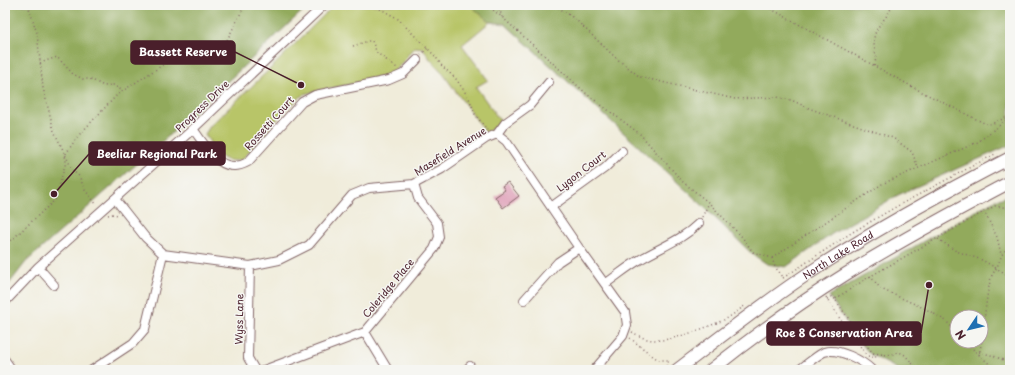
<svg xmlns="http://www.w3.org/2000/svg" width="1015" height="375" font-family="'Playpen Sans',sans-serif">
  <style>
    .green { fill: #b8c567; stroke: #817249 }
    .forest { fill: #92aa5c; stroke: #6e6444; fill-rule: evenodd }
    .building { fill: #dd97b2 }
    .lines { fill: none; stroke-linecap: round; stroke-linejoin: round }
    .minor-casing { stroke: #846768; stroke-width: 10 }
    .primary-casing { stroke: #846768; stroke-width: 14 }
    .path { stroke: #846768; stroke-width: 1.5; stroke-dasharray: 1 3; stroke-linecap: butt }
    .minor { stroke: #fff; stroke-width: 8 }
    .primary { stroke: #fff; stroke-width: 12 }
    .labels { text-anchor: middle; stroke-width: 3; stroke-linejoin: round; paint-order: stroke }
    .street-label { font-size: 10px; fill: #4a1f2b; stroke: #f6f6f2 }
    .leader { fill: none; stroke: #4a1f2b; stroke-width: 1.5 }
    .callout-dot { fill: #4a1f2b; stroke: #f6f6f2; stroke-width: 1.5 }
    .callout { fill: #4a1f2b; stroke: #4a1f2b; stroke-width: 1.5 }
    .callout-label { font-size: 11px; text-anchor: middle; font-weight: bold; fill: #fff }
  </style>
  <rect width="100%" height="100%" fill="#f6f6f2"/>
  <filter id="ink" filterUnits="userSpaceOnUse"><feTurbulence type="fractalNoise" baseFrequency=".025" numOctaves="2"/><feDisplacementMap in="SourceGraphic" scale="8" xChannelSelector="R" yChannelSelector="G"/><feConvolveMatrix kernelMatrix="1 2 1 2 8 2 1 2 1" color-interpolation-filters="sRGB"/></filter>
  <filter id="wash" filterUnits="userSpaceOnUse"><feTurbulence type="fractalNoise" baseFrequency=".012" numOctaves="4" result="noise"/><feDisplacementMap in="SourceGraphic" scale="16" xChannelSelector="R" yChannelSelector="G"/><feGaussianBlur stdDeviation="0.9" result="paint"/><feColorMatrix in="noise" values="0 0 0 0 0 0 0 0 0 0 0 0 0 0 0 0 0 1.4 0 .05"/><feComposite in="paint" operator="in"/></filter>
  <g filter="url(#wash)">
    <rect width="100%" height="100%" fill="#f0ecda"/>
    <path class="green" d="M 334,5 L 470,5 L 490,22 L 462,45 L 488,80 L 476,87 L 501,122 L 486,133 L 441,71 L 430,59 L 423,48 L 414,47 C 405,58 399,71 385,77 L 304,94 L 285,110 L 242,160 C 220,164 215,151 205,134 L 211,125 L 271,68 Z"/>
    <path class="forest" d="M 5,5 L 309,5 L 180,126 L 26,262 L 5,289 Z
      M 470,5 L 1010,5 L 1010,145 L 898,195 L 832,234 L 786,267 L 767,264 L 752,254 L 700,203 L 505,24 L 490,22 Z
      M 1010,195 L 1010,370 L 899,370 L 870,354 L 859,341 L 829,296 L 993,201 ZM 957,317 L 981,317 L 981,341 L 957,341 Z"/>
    <g id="blocks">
      <path class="building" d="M 508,182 L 519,196 L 503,208 L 495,197 L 505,190 L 502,186 Z"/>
    </g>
  </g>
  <g filter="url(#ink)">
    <use href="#blocks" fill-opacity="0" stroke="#846768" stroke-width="1"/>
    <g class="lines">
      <g class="minor-casing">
        <path id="minor" d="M 193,129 C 207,147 221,177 248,162 L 302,102 L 315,95 L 389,80 L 403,74 L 417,60
          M 497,134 L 505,123 L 530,105 L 549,82
          M 115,199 L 145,237 L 163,254 L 250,266 L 279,260 L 309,245 L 352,195 L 369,188 L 414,184 L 442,169 L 487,138 L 497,134 L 506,141 L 579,248 L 625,312 L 627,325 L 623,336 L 594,370
          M 551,207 L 605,168 L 622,151
          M 250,266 L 248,358 L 255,370
          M 38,267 L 54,285
          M 605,284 C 617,276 628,266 641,259 C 661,247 682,240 699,223
          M 524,300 L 558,262 L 579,248
          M 5,302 L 38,267 L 193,129 L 324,5
          M 365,332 L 388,370
          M 5,360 L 12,370
          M 92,370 L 133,343 L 145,329 L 163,254
          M 264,370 L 365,332 L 434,249 L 439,237 L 437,223 L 418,198 L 414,184
          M 466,370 L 470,366
          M 799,370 C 807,364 816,356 824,352 C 838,347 863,361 872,370"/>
      </g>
      <g class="primary-casing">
        <g id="primary">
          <path id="s1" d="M 677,370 C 719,338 761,305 806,275 C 871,232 940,194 1010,158"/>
          <path d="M 711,370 C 754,336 799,303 846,274 C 900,241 955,211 1010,182"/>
        </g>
      </g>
      <path class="path" d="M 28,5 L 37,33 L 43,88 L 54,131 L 73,171 L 79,176 L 85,190 L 97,205
        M 373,5 L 397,18 L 435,56 L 442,66 L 456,79 L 469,98 L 475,114 L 487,130
        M 487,5 L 502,17 L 588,95 L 640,134 L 683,182 L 709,203 L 742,237 L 753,252 L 772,258 L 882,184 L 978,142 L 1010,117
        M 498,5 L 502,17
        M 555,5 L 575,19 L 616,58 L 640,77 L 735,99 L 777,97 L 791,100 L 811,109 L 893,138 L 912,152 L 918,168
        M 764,5 L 920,91 L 988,125 L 1008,117
        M 353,46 L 368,41 L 372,41 L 377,53 L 397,68
        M 421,55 L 428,48
        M 40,63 L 57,57 L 73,74 L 83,79 L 90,79 L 104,86 L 113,85 L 123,91
        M 874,65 C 879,55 871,45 875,34 C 878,23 889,17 892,5
        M 984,211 L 997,237 L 1001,254
        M 108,215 L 113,214 L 118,215
        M 702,217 L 709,203
        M 938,239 L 956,251 L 982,260 L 1010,276
        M 5,246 L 55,200 L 66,162 L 65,155 L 78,136 L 118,94 L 178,55 L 209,51 L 226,42 L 243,9 L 248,5
        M 772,258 L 775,267 L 784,278
        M 870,276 L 881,289 L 926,309 L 946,321 L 957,333
        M 783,278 L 851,233 L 901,204 L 997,153
        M 826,297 L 844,325 L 866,354 L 867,356
        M 827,299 L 831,297 L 835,299
        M 632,332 C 639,336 646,340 655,340 C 671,342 710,326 726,319 C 733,315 740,309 746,305
        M 630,338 L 654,357 L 659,360 L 669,360 L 666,367 L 667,370
        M 964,341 L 996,370
        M 979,352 L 994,356 L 1010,363
        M 979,355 C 985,329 984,303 991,278 C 992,274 995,271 997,267 C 1001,258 1001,252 1010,247
        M 868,356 L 875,358 L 877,354
        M 918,370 L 905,355 L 899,352 L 888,355 L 873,353 L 868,347 L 835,299 L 869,277 L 987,210 L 995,206 L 1010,208"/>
      <use href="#minor" class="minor"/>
      <use href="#primary" class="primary"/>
    </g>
  </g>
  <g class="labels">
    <g class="street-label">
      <text transform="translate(202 106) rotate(-44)" y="4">Progress Drive</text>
      <text transform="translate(269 123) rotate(-48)" y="4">Rossetti Court</text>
      <text transform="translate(450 151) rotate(-32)" y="4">Masefield Avenue</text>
      <text transform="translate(581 171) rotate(-38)" y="4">Lygon Court</text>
      <text dy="4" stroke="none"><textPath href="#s1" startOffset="198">North Lake Road</textPath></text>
      <text transform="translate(388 288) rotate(-50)" y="4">Coleridge Place</text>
      <text transform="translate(239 319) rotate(-89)" y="4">Wyss Lane</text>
    </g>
  </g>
  <path class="leader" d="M301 85L235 52M54 194L89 154M929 285L921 333"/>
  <g class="callout-dot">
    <circle cx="301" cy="85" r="4"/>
    <circle cx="54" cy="194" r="4"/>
    <circle cx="929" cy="285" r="4"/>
  </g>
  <g class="callout">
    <rect x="131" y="41" width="104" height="23" rx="4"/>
    <rect x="89" y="142" width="136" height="23" rx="4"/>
    <rect x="767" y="322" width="154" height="23" rx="4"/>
  </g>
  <g class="callout-label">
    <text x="183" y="56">Bassett Reserve</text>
    <text x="157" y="158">Beeliar Regional Park</text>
    <text x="844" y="337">Roe 8 Conservation Area</text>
  </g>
  <rect width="1015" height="375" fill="none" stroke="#f6f6f2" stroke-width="20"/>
  <g transform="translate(969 329) rotate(235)"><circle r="19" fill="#f6f6f2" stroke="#b1a0a2"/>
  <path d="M0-3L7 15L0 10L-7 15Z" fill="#1f6fb2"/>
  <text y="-6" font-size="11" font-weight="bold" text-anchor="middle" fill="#4a1f2b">N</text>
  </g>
</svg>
